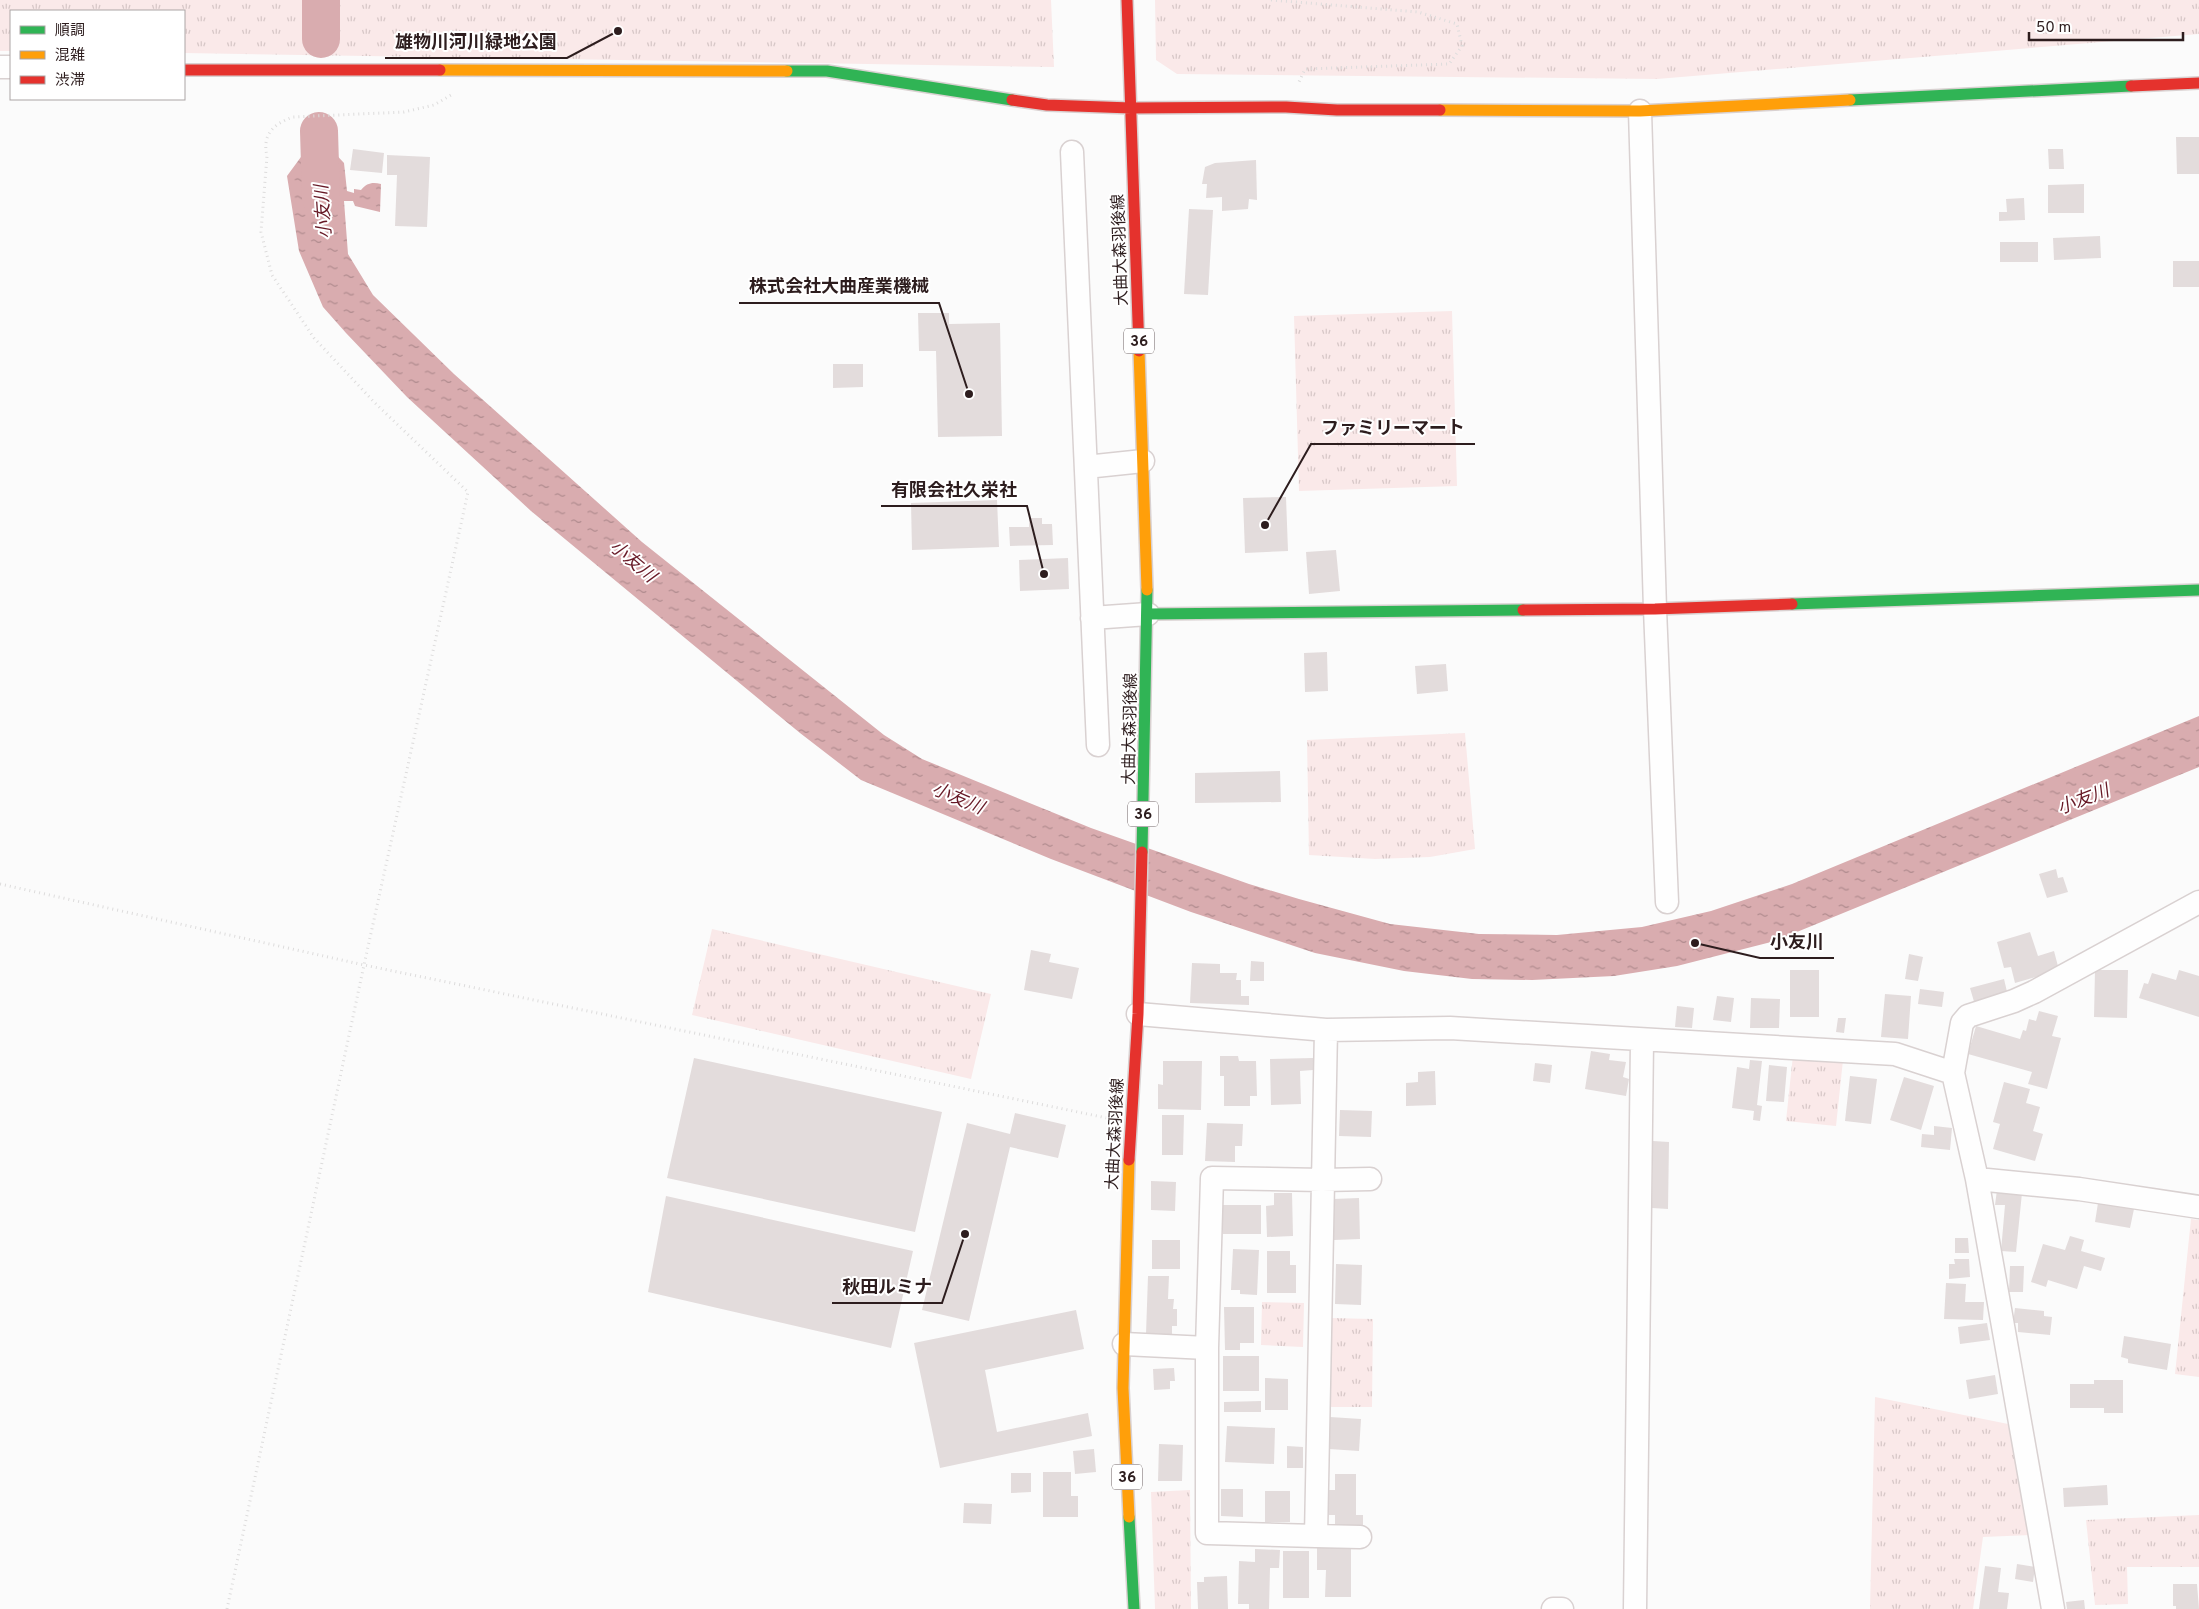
<svg xmlns="http://www.w3.org/2000/svg" width="2199" height="1609" font-family="Overpass,'Noto Sans JP',sans-serif">
  <style>
    .grass { fill: url(#grass-tufts) }
    .water { fill: url(#water-ripples) }
    .lines { fill: none; stroke-linecap: round; stroke-linejoin: round }
    .river { stroke: #d9acaf; stroke-width: 38 }
    .building { fill: #e3dcdc }
    .street-casing { stroke: #d9d1d1; stroke-width: 25 }
    .fast-casing { stroke: #d9d1d1; stroke-width: 14 }
    .slow-casing { stroke: #d9d1d1; stroke-width: 14 }
    .jam-casing { stroke: #d9d1d1; stroke-width: 14 }
    .path { stroke: #dddcdc; stroke-width: 3; stroke-dasharray: 1 4; stroke-linecap: butt }
    .street { stroke: #fefefe; stroke-width: 22 }
    .fast { stroke: #30b455; stroke-width: 11 }
    .slow { stroke: #ff9f0a; stroke-width: 11 }
    .jam { stroke: #e5322d; stroke-width: 11 }
    .labels { text-anchor: middle; stroke-width: 4; stroke-linejoin: round; paint-order: stroke }
    .shield { fill: #fff; stroke: #6c6162; stroke-width: 1 }
    .shield-label { font-size: 15px; font-weight: bold; fill: #2d1d1e }
    .street-label { font-size: 16px; fill: #2d1d1e; stroke: #fff }
    .water-label { font-size: 18px; font-style: italic; fill: #671926; stroke: #fff }
    .leader { fill: none; stroke: #2d1d1e; stroke-width: 2 }
    .callout-dot { fill: #2d1d1e; stroke: #fff; stroke-width: 2 }
    .callout-label { font-size: 18px; text-anchor: middle; font-weight: bold; fill: #2d1d1e; stroke: #fff; stroke-width: 4; stroke-linejoin: round; paint-order: stroke }
  </style>
  <defs>
    <pattern id="grass-tufts" width="24" height="20" patternUnits="userSpaceOnUse" patternTransform="scale(1.25)"><rect width="24" height="20" fill="#fae9e9"/><path d="M3 7l-1-3M5 7V3M7 7l1-3M15 17l-1-3M17 17v-4M19 17l1-3" fill="none" stroke="#d7c7c7"/></pattern>
    <pattern id="water-ripples" width="26" height="14" patternUnits="userSpaceOnUse" patternTransform="scale(1.25)"><rect width="26" height="14" fill="#d9acaf"/><path d="M2 4q2-2 4 0t4 0M15 11q2-2 4 0t4 0" fill="none" stroke="#b08b8e"/></pattern>
  </defs>
  <rect width="100%" height="100%" fill="#fbfbfb"/>
  <path class="grass" d="M 0,0 L 1051,0 L 1054,67 L 184,53 L 184,11 L 11,11 L 11,51 L 0,51 Z
    M 1155,0 L 2199,0 L 2199,34 L 1657,79 L 1177,74 L 1156,60 Z
    M 1452,311 L 1457,486 L 1299,491 L 1294,316 Z
    M 1465,733 L 1475,849 L 1430,857 L 1375,859 L 1309,855 L 1307,740 Z
    M 712,929 L 991,994 L 971,1079 L 692,1015 Z
    M 1793,1055 L 1843,1060 L 1836,1126 L 1786,1121 Z
    M 2191,1219 L 2199,1220 L 2199,1377 L 2175,1374 Z
    M 1262,1302 L 1304,1303 L 1303,1347 L 1261,1345 Z
    M 1330,1318 L 1373,1319 L 1372,1407 L 1328,1407 Z
    M 1875,1397 L 2013,1425 L 2031,1535 L 1983,1537 L 1973,1609 L 1870,1609 Z
    M 1190,1490 L 1191,1609 L 1155,1609 L 1151,1492 Z
    M 2199,1515 L 2199,1567 L 2127,1567 L 2128,1604 L 2095,1605 L 2086,1520 Z"/>
  <path class="water" d="M 309,146 L 329,147 L 344,163 L 347,191 L 354,193 L 354,189 L 361,190 C 367,183 372,182 381,184 L 380,212 L 355,206 L 353,201 L 344,201 L 348,254 L 373,295 L 454,374 L 642,542 L 884,735 L 922,759 L 1091,828 L 1249,884 L 1299,899 L 1390,924 L 1479,934 L 1557,935 L 1642,927 L 1711,911 L 1792,884 L 2199,716 L 2199,767 L 1775,941 L 1677,966 L 1614,976 L 1532,980 L 1472,979 L 1404,971 L 1315,953 L 1191,912 L 1051,859 L 861,780 L 800,733 L 531,511 L 407,397 L 346,333 L 323,307 L 299,251 L 287,176 Z"/>
  <g class="lines">
    <path class="river" d="M 321,0 L 321,39
      M 319,131 L 321,198"/>
  </g>
  <path class="building" d="M 2176,137 L 2199,137 L 2199,174 L 2177,174 Z
    M 353,149 L 384,153 L 382,173 L 350,170 Z
    M 2048,149 L 2063,149 L 2064,169 L 2049,169 Z
    M 387,155 L 430,157 L 427,227 L 395,226 L 397,175 L 387,175 Z
    M 1256,160 L 1257,200 L 1249,199 L 1248,209 L 1222,211 L 1222,197 L 1206,198 L 1207,184 L 1202,184 L 1205,167 L 1215,163 Z
    M 2084,184 L 2084,213 L 2048,213 L 2048,185 Z
    M 2024,198 L 2025,220 L 1999,221 L 1999,212 L 2007,212 L 2006,199 Z
    M 1189,209 L 1213,210 L 1208,295 L 1184,294 Z
    M 2100,236 L 2101,258 L 2054,260 L 2053,238 Z
    M 2000,242 L 2038,242 L 2038,262 L 2000,262 Z
    M 2173,261 L 2199,261 L 2199,287 L 2173,287 Z
    M 918,313 L 949,313 L 949,324 L 1000,323 L 1002,436 L 938,437 L 936,351 L 919,351 Z
    M 833,364 L 863,364 L 863,387 L 833,388 Z
    M 1286,497 L 1288,551 L 1245,553 L 1243,498 Z
    M 997,500 L 999,547 L 912,550 L 911,503 Z
    M 1029,518 L 1042,518 L 1042,524 L 1052,524 L 1053,545 L 1010,546 L 1009,527 L 1029,527 Z
    M 1336,550 L 1340,591 L 1309,594 L 1306,552 Z
    M 1068,558 L 1069,589 L 1020,591 L 1019,560 Z
    M 1327,652 L 1328,691 L 1305,692 L 1304,653 Z
    M 1446,664 L 1448,691 L 1417,694 L 1415,666 Z
    M 1280,771 L 1281,802 L 1195,803 L 1195,773 Z
    M 2056,869 L 2058,878 L 2063,877 L 2068,892 L 2047,898 L 2039,874 Z
    M 2030,932 L 2038,956 L 2054,951 L 2059,970 L 2015,983 L 2011,967 L 2004,968 L 1997,942 Z
    M 1031,950 L 1051,954 L 1049,962 L 1079,968 L 1072,999 L 1024,990 Z
    M 1909,954 L 1923,957 L 1918,981 L 1905,979 Z
    M 1251,961 L 1264,962 L 1264,981 L 1250,981 Z
    M 1192,963 L 1220,964 L 1220,973 L 1237,973 L 1236,980 L 1241,980 L 1241,996 L 1249,996 L 1249,1005 L 1190,1003 Z
    M 1790,970 L 1819,970 L 1819,1017 L 1790,1017 Z
    M 2095,970 L 2128,970 L 2127,1018 L 2094,1017 Z
    M 2179,970 L 2199,976 L 2199,1017 L 2139,998 L 2144,983 L 2148,984 L 2152,973 L 2176,980 Z
    M 2004,979 L 2008,996 L 1975,1005 L 1970,988 Z
    M 1920,989 L 1944,992 L 1942,1007 L 1918,1004 Z
    M 1885,994 L 1911,996 L 1908,1039 L 1881,1037 Z
    M 1717,996 L 1734,998 L 1731,1022 L 1713,1020 Z
    M 1751,998 L 1780,999 L 1779,1028 L 1750,1028 Z
    M 1677,1006 L 1694,1008 L 1692,1028 L 1675,1027 Z
    M 2039,1011 L 2058,1016 L 2052,1036 L 2061,1038 L 2047,1089 L 2028,1084 L 2032,1072 L 1968,1054 L 1976,1026 L 2020,1039 L 2023,1030 L 2026,1031 L 2029,1019 L 2036,1021 Z
    M 1838,1018 L 1846,1018 L 1844,1033 L 1836,1032 Z
    M 1591,1051 L 1610,1054 L 1609,1060 L 1626,1062 L 1623,1077 L 1629,1079 L 1626,1096 L 1585,1089 Z
    M 1220,1056 L 1238,1056 L 1239,1061 L 1256,1061 L 1257,1096 L 1250,1096 L 1250,1106 L 1224,1106 L 1224,1076 L 1220,1076 Z
    M 694,1058 L 942,1112 L 915,1232 L 667,1178 Z
    M 1313,1058 L 1313,1070 L 1300,1071 L 1301,1104 L 1271,1105 L 1270,1059 Z
    M 1750,1060 L 1762,1061 L 1757,1105 L 1762,1106 L 1760,1121 L 1753,1120 L 1754,1111 L 1732,1108 L 1737,1067 L 1749,1069 Z
    M 1163,1061 L 1202,1061 L 1201,1110 L 1158,1109 L 1158,1084 L 1163,1085 Z
    M 1535,1063 L 1552,1065 L 1550,1083 L 1533,1081 Z
    M 1769,1065 L 1787,1067 L 1784,1102 L 1766,1101 Z
    M 1435,1071 L 1436,1105 L 1406,1106 L 1406,1083 L 1418,1082 L 1418,1072 Z
    M 1850,1076 L 1877,1079 L 1871,1124 L 1845,1121 Z
    M 1904,1077 L 1934,1086 L 1921,1130 L 1890,1120 Z
    M 2004,1082 L 2030,1089 L 2026,1103 L 2040,1107 L 2033,1131 L 2043,1134 L 2035,1161 L 1993,1149 L 2000,1124 L 1993,1122 Z
    M 1340,1110 L 1372,1111 L 1371,1137 L 1339,1136 Z
    M 1015,1113 L 1066,1125 L 1058,1158 L 1010,1147 L 969,1321 L 922,1310 L 967,1123 L 1010,1134 Z
    M 1162,1115 L 1184,1115 L 1183,1155 L 1162,1155 Z
    M 1207,1123 L 1243,1124 L 1242,1146 L 1235,1146 L 1235,1162 L 1205,1161 Z
    M 1934,1126 L 1952,1128 L 1950,1150 L 1921,1147 L 1922,1134 L 1934,1135 Z
    M 1653,1141 L 1669,1142 L 1668,1209 L 1652,1208 Z
    M 1151,1181 L 1176,1182 L 1175,1211 L 1151,1210 Z
    M 1997,1190 L 2022,1193 L 2016,1252 L 2001,1251 L 2005,1205 L 1995,1205 Z
    M 1274,1193 L 1292,1193 L 1293,1236 L 1267,1237 L 1266,1206 L 1274,1205 Z
    M 666,1196 L 913,1251 L 891,1348 L 648,1292 Z
    M 1359,1198 L 1360,1239 L 1334,1240 L 1333,1199 Z
    M 2098,1203 L 2134,1209 L 2130,1228 L 2095,1222 Z
    M 1223,1205 L 1261,1205 L 1261,1234 L 1223,1234 Z
    M 2070,1236 L 2084,1240 L 2081,1251 L 2105,1258 L 2101,1271 L 2084,1266 L 2077,1289 L 2048,1280 L 2046,1287 L 2031,1282 L 2043,1244 L 2065,1250 Z
    M 1955,1238 L 1968,1238 L 1969,1253 L 1955,1253 Z
    M 1152,1240 L 1180,1240 L 1180,1269 L 1152,1269 Z
    M 1233,1249 L 1259,1250 L 1257,1295 L 1240,1294 L 1240,1290 L 1231,1290 Z
    M 1267,1251 L 1290,1251 L 1290,1265 L 1296,1265 L 1296,1293 L 1267,1293 Z
    M 1954,1259 L 1969,1259 L 1970,1277 L 1949,1279 L 1949,1264 L 1955,1264 Z
    M 1336,1264 L 1362,1265 L 1361,1305 L 1335,1304 Z
    M 2010,1266 L 2024,1266 L 2023,1292 L 2009,1292 Z
    M 1148,1276 L 1169,1276 L 1168,1299 L 1174,1299 L 1173,1309 L 1177,1309 L 1177,1326 L 1172,1326 L 1172,1335 L 1146,1334 Z
    M 1946,1283 L 1966,1284 L 1965,1302 L 1984,1302 L 1983,1320 L 1944,1319 Z
    M 1224,1307 L 1254,1307 L 1254,1343 L 1240,1343 L 1240,1350 L 1225,1350 Z
    M 2015,1308 L 2044,1311 L 2044,1316 L 2052,1317 L 2050,1335 L 2018,1332 L 2018,1323 L 2013,1323 Z
    M 1076,1310 L 1084,1349 L 985,1370 L 997,1432 L 1088,1413 L 1092,1436 L 940,1468 L 914,1343 Z
    M 1987,1323 L 1990,1340 L 1960,1344 L 1958,1327 Z
    M 2124,1336 L 2171,1344 L 2167,1370 L 2128,1363 L 2128,1359 L 2121,1357 Z
    M 1223,1356 L 1259,1356 L 1259,1391 L 1223,1391 Z
    M 1174,1368 L 1175,1381 L 1170,1381 L 1170,1389 L 1154,1390 L 1153,1369 Z
    M 1995,1375 L 1998,1394 L 1969,1399 L 1966,1380 Z
    M 1265,1378 L 1288,1379 L 1288,1410 L 1265,1410 Z
    M 2094,1380 L 2123,1380 L 2123,1413 L 2104,1413 L 2104,1408 L 2070,1408 L 2070,1384 L 2094,1384 Z
    M 1261,1401 L 1261,1412 L 1224,1412 L 1224,1402 Z
    M 1330,1417 L 1361,1419 L 1359,1451 L 1329,1449 Z
    M 1227,1426 L 1275,1428 L 1274,1464 L 1225,1462 Z
    M 1159,1444 L 1183,1445 L 1182,1481 L 1158,1481 Z
    M 1287,1446 L 1303,1447 L 1303,1468 L 1287,1468 Z
    M 1094,1449 L 1096,1472 L 1075,1474 L 1073,1451 Z
    M 1043,1472 L 1071,1472 L 1071,1496 L 1078,1496 L 1078,1517 L 1043,1517 Z
    M 1011,1473 L 1031,1473 L 1031,1492 L 1011,1493 Z
    M 1335,1474 L 1356,1474 L 1356,1515 L 1363,1515 L 1363,1525 L 1335,1525 L 1335,1515 L 1329,1515 L 1328,1490 L 1335,1490 Z
    M 2107,1485 L 2108,1505 L 2064,1507 L 2063,1488 Z
    M 1221,1489 L 1243,1489 L 1243,1517 L 1221,1516 Z
    M 1265,1491 L 1290,1491 L 1290,1522 L 1265,1522 Z
    M 964,1503 L 992,1504 L 991,1524 L 963,1523 Z
    M 1317,1546 L 1351,1547 L 1351,1597 L 1325,1597 L 1326,1570 L 1317,1570 Z
    M 1255,1549 L 1280,1550 L 1279,1568 L 1270,1568 L 1269,1609 L 1249,1609 L 1249,1604 L 1238,1604 L 1239,1561 L 1255,1562 Z
    M 1283,1551 L 1309,1551 L 1309,1598 L 1283,1598 Z
    M 2017,1564 L 2035,1567 L 2033,1582 L 2015,1579 Z
    M 1985,1566 L 2001,1568 L 1998,1592 L 2009,1593 L 2007,1609 L 1979,1609 Z
    M 1227,1576 L 1228,1609 L 1198,1609 L 1197,1582 L 1204,1582 L 1204,1577 Z
    M 2173,1584 L 2197,1584 L 2199,1609 L 2176,1609 L 2176,1606 L 2173,1606 Z
    M 2084,1600 L 2085,1609 L 2067,1609 L 2066,1602 Z"/>
  <g class="lines">
    <g class="street-casing">
      <path id="street" d="M 0,67 L 11,67
        M 1640,111 L 1655,609 L 1667,902
        M 1072,152 L 1098,745
        M 1086,467 L 1143,461
        M 1092,618 L 1148,614
        M 1138,1014 L 1326,1030 L 1450,1028 L 1895,1054 L 1953,1073
        M 1326,1030 L 1316,1536 L 1207,1533 L 1207,1348 L 1212,1178 L 1322,1180 L 1370,1179
        M 1977,1179 L 2079,1189 L 2199,1207
        M 1124,1344 L 1207,1348
        M 1316,1536 L 1360,1537
        M 1553,1609 L 1562,1609
        M 1635,1609 L 1642,1041
        M 2053,1609 L 1977,1179 L 1953,1073 L 1962,1023 L 1968,1016 L 2014,1001 L 2034,992 L 2199,902"/>
    </g>
    <g class="fast-casing">
      <path id="fast" d="M 787,71 L 827,71 L 1012,100
        M 1850,100 L 2131,86
        M 1792,604 L 2199,590
        M 1148,614 L 1523,610
        M 1142,852 L 1147,590
        M 1129,1517 L 1134,1609"/>
    </g>
    <g class="slow-casing">
      <path id="slow" d="M 440,70 L 787,71
        M 1440,110 L 1640,111 L 1850,100
        M 1139,351 L 1147,590
        M 1129,1160 L 1123,1388 L 1129,1517"/>
    </g>
    <g class="jam-casing">
      <path id="jam" d="M 1127,0 L 1139,351
        M 184,70 L 440,70
        M 2131,86 L 2199,83
        M 1012,100 L 1047,105 L 1131,108 L 1286,107 L 1337,110 L 1440,110
        M 1523,610 L 1655,609 L 1792,604
        M 1129,1160 L 1138,1014 L 1142,852"/>
    </g>
    <path class="path" d="M 1271,0 L 1418,12 L 1457,24 L 1462,46 L 1449,64 L 1305,69 L 1298,84
      M 0,884 L 364,965 L 1107,1118
      M 227,1609 L 364,965 L 468,492 L 375,403 L 314,338 L 272,275 L 261,232 L 267,156 C 262,135 273,124 293,117 L 404,112 L 434,105 L 451,95"/>
    <use href="#street" class="street"/>
    <use href="#fast" class="fast"/>
    <use href="#slow" class="slow"/>
    <use href="#jam" class="jam"/>
  </g>
  <g class="labels">
    <g class="shield">
      <rect x="1124" y="328.5" width="30" height="25" rx="4"/>
      <rect x="1128" y="801.5" width="30" height="25" rx="4"/>
      <rect x="1112" y="1464.5" width="30" height="25" rx="4"/>
    </g>
    <g class="shield-label">
      <text x="1139" y="346">36</text>
      <text x="1143" y="819">36</text>
      <text x="1127" y="1482">36</text>
    </g>
    <g class="street-label">
      <text transform="translate(1119 250) rotate(-92)" y="6">大曲大森羽後線</text>
      <text transform="translate(1129 729) rotate(-89)" y="6">大曲大森羽後線</text>
      <text transform="translate(1114 1134) rotate(-87)" y="6">大曲大森羽後線</text>
    </g>
    <g class="water-label">
      <text transform="translate(323 212) rotate(-94)" y="6">小友川</text>
      <text transform="translate(633 561) rotate(40)" y="6">小友川</text>
      <text transform="translate(958 798) rotate(23)" y="6">小友川</text>
      <text transform="translate(2083 799) rotate(-21)" y="6">小友川</text>
    </g>
  </g>
  <path class="leader" d="M618 31L567 58H385M969 394L939 303H739M1265 525L1311 444H1475M1044 574L1027 506H881M1695 943L1760 958H1834M965 1234L942 1303H832"/>
  <g class="callout-dot">
    <circle cx="618" cy="31" r="5"/>
    <circle cx="969" cy="394" r="5"/>
    <circle cx="1265" cy="525" r="5"/>
    <circle cx="1044" cy="574" r="5"/>
    <circle cx="1695" cy="943" r="5"/>
    <circle cx="965" cy="1234" r="5"/>
  </g>
  <g class="callout-label">
    <text x="476" y="48">雄物川河川緑地公園</text>
    <text x="839" y="292">株式会社大曲産業機械</text>
    <text x="1393" y="434">ファミリーマート</text>
    <text x="954" y="496">有限会社久栄社</text>
    <text x="1797" y="948">小友川</text>
    <text x="887" y="1293">秋田ルミナ</text>
  </g>
  <rect x="10" y="10" width="175" height="90" fill="#ffffff" stroke="#aba5a5"/>
  <rect x="20" y="26" width="25" height="8" fill="#30b455" stroke="#aba5a5"/>
  <text x="55" y="35" font-size="15" fill="#2d1d1e">順調</text>
  <rect x="20" y="51" width="25" height="8" fill="#ff9f0a" stroke="#aba5a5"/>
  <text x="55" y="60" font-size="15" fill="#2d1d1e">混雑</text>
  <rect x="20" y="76" width="25" height="8" fill="#e5322d" stroke="#aba5a5"/>
  <text x="55" y="85" font-size="15" fill="#2d1d1e">渋滞</text>
  <path d="M2029 32v8h154v-8" fill="none" stroke="#2d1d1e" stroke-width="2.5"/>
  <text x="2036" y="32" font-size="15" fill="#2d1d1e" stroke="#ffffff" stroke-width="4" paint-order="stroke">50 m</text>
</svg>
